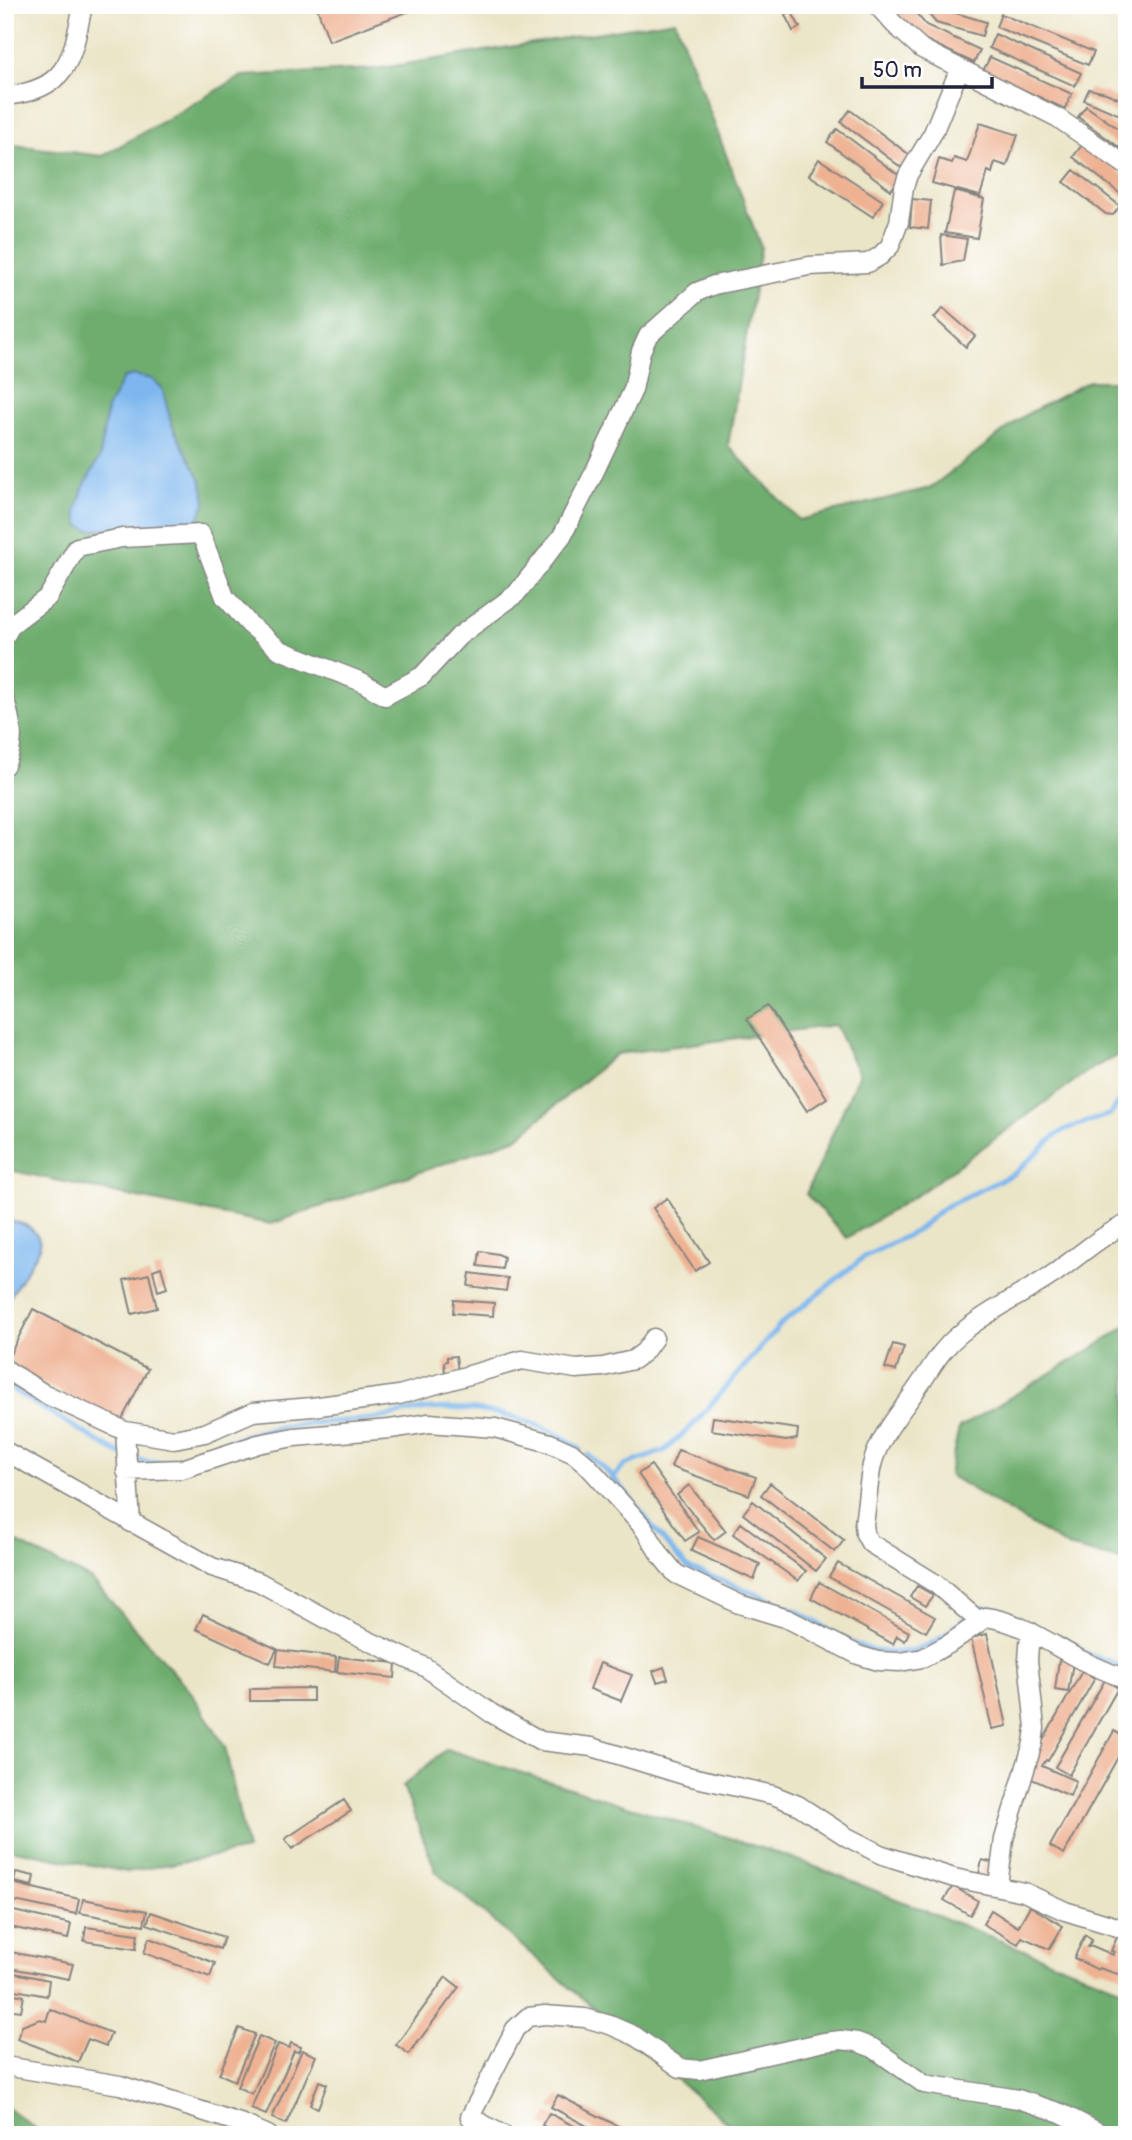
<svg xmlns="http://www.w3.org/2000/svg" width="1132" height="2140" font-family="Pangolin,sans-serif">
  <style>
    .forest { fill: #6ead6e; stroke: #486854; stroke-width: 2 }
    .water { fill: #7db7ee; stroke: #506c94; stroke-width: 2 }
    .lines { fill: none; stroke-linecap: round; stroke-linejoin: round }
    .stream { stroke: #7db7ee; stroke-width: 5 }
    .building { fill: #eeb191 }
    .street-casing { stroke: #868481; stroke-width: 21 }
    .street { stroke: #fff; stroke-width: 18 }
  </style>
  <rect width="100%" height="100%" fill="#fff"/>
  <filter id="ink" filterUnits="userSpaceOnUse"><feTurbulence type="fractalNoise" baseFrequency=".0143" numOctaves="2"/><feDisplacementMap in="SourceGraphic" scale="14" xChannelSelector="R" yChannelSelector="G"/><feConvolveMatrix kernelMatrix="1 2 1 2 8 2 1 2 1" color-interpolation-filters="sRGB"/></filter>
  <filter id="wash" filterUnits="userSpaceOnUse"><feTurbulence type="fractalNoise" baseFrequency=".00686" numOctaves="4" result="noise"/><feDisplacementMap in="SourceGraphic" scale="28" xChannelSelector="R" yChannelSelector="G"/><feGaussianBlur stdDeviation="1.57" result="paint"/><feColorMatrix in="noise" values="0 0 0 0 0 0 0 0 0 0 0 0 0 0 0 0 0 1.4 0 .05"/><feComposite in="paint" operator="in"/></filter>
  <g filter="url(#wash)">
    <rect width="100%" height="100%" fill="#ebe5c7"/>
    <path class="forest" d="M 675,20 L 761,247 L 728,446 L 799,520 L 930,488 L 1025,415 L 1089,381 L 1127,381 L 1127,1051 L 1091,1069 L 920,1193 L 847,1238 L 806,1194 L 859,1074 L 835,1025 L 616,1054 L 517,1138 L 271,1224 L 123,1195 L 5,1169 L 5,144 L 102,156 L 242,76 L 375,69 Z
      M 1127,1325 L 1127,1562 L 1068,1547 L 949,1475 L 959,1428 L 1098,1345 Z
      M 5,1541 L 18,1543 L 92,1580 L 191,1692 L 225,1747 L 247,1850 L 127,1872 L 5,1848 Z
      M 446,1749 L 793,1858 L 1127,1991 L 1127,2135 L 741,2135 L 436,1872 L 403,1786 Z
      M 5,2106 L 44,2135 L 5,2135 Z"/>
    <path class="water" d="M 133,375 L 152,379 L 162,388 L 172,426 L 201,480 L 206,501 L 195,526 L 90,530 L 80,526 L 76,512 L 83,488 L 100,457 L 107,409 L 123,378 Z
      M 5,1221 C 22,1221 41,1229 40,1248 L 5,1305 Z"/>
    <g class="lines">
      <path class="stream" d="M 5,1384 C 27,1400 50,1412 73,1426 C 102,1443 123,1462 159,1462 C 190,1462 221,1442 250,1434 C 289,1422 331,1423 371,1419 C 386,1418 399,1413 413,1411 C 466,1402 538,1416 580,1449
        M 588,1455 C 629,1486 652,1534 689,1568 C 724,1582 760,1594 794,1610 C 816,1620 837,1638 860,1646 C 903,1662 936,1648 966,1616
        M 612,1479 L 625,1465 L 664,1451 L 693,1425 L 782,1323 L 864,1257 L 916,1231 L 943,1208 L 1015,1173 L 1055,1136 L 1066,1129 L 1111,1114 L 1127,1088
        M 973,1609 C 990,1604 1003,1610 1019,1618
        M 1068,1643 L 1090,1655 L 1127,1668"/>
    </g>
    <g id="blocks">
      <path class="building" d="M 316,5 L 423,5 L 423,6 L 329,41 Z
        M 889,5 L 909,5 L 926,25 L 980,50 L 974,63 L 915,35 Z
        M 921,5 L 939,5 L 942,9 L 986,22 L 982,36 L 936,23 Z
        M 791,11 L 800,27 L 793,31 L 785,15 Z
        M 1001,14 L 1094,52 L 1088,65 L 996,27 Z
        M 995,34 L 1081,73 L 1075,86 L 989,48 Z
        M 990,57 L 1072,94 L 1065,109 L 983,71 Z
        M 1089,89 L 1106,93 L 1127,102 L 1127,118 L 1084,100 Z
        M 1086,106 L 1127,135 L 1127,153 L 1078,117 Z
        M 850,110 L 911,156 L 902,168 L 841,122 Z
        M 980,123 L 1018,135 L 1007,166 L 995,162 L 992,173 L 988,171 L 980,196 L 932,183 L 939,159 L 952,163 L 954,158 L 967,162 Z
        M 837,129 L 901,177 L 891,190 L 827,142 Z
        M 1082,145 L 1127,178 L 1127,199 L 1073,157 Z
        M 819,159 L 883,201 L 873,217 L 809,175 Z
        M 1074,170 L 1120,206 L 1113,215 L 1106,214 L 1064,182 Z
        M 954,191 L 984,199 L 977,238 L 945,233 Z
        M 912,199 L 931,201 L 928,229 L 910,227 Z
        M 941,235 L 967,239 L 963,261 L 943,265 Z
        M 943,308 L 975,336 L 966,347 L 934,318 Z
        M 768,1006 L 827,1098 L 807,1111 L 747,1019 Z
        M 667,1198 L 709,1262 L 695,1271 L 653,1208 Z
        M 480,1251 L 498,1254 L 504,1257 L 502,1269 L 478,1266 Z
        M 161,1267 L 167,1288 L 158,1291 L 153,1270 Z
        M 470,1273 L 508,1278 L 506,1291 L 468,1286 Z
        M 149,1274 L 157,1308 L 132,1314 L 124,1280 Z
        M 454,1300 L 494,1303 L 493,1316 L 453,1313 Z
        M 33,1309 L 148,1369 L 120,1423 L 5,1364 Z
        M 893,1344 L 904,1347 L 896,1371 L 885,1368 Z
        M 456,1356 L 458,1372 L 445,1373 L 444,1362 L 447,1361 L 447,1357 Z
        M 713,1417 L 798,1429 L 797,1439 L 786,1441 L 711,1430 Z
        M 678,1450 L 756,1477 L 749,1495 L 671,1467 Z
        M 651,1465 L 699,1532 L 685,1541 L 638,1474 Z
        M 770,1483 L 844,1540 L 835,1552 L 761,1495 Z
        M 689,1485 L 726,1531 L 714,1540 L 677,1495 Z
        M 753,1501 L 826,1559 L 816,1571 L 743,1514 Z
        M 741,1523 L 806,1571 L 798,1581 L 733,1534 Z
        M 698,1537 L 760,1564 L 754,1580 L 691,1551 Z
        M 838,1563 L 935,1617 L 926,1632 L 829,1577 Z
        M 819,1582 L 909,1632 L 905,1641 L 897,1636 L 893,1644 L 811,1598 Z
        M 917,1586 L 933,1595 L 925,1606 L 910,1597 Z
        M 203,1614 L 277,1649 L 270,1663 L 196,1629 Z
        M 987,1634 L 1007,1726 L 992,1729 L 971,1638 Z
        M 278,1650 L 336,1657 L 335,1672 L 276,1666 Z
        M 339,1657 L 396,1663 L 395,1678 L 337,1672 Z
        M 1059,1660 L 1073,1663 L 1068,1692 L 1055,1690 Z
        M 600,1663 L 632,1675 L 621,1701 L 590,1689 Z
        M 664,1667 L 668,1679 L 657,1682 L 653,1671 Z
        M 1082,1671 L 1095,1678 L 1048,1761 L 1046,1760 L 1042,1766 L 1076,1781 L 1070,1796 L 1027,1777 L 1032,1760 Z
        M 1105,1680 L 1118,1688 L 1069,1775 L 1055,1767 Z
        M 313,1688 L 313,1701 L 250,1701 L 250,1689 Z
        M 1114,1731 L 1127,1738 L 1127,1741 L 1064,1854 L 1050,1846 Z
        M 344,1800 L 351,1811 L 292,1849 L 285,1839 Z
        M 982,1860 L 995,1863 L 992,1877 L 979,1874 Z
        M 16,1872 L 34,1876 L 32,1886 L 14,1882 Z
        M 8,1882 L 79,1899 L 76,1914 L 5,1899 Z
        M 953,1886 L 978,1901 L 970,1915 L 944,1900 Z
        M 83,1899 L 147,1911 L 144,1925 L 80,1913 Z
        M 1030,1906 L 1063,1926 L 1049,1949 L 1022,1937 L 1018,1944 L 983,1924 L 991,1910 L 1018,1927 Z
        M 5,1909 L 71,1924 L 68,1939 L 5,1926 Z
        M 151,1912 L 224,1937 L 220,1949 L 147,1924 Z
        M 86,1927 L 138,1934 L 136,1949 L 84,1941 Z
        M 1085,1935 L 1092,1940 L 1087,1948 L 1090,1945 L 1113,1955 L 1114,1952 L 1111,1951 L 1117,1937 L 1127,1941 L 1127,1977 L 1099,1968 L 1098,1970 L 1074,1958 Z
        M 149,1938 L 215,1963 L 210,1977 L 144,1953 Z
        M 5,1951 L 73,1964 L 69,1979 L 5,1967 Z
        M 5,1971 L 49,1980 L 47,1996 L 5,1988 Z
        M 446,1977 L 459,1987 L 409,2054 L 396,2045 Z
        M 5,1992 L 24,1996 L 21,2011 L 5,2009 Z
        M 50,2009 L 111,2033 L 106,2046 L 88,2039 L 78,2062 L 17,2039 L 22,2026 L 40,2019 L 46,2021 Z
        M 239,2028 L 255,2034 L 235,2081 L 219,2074 Z
        M 259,2036 L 275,2043 L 252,2094 L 237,2087 Z
        M 291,2043 L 301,2047 L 298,2052 L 294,2051 L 266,2115 L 251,2109 L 278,2044 L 289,2048 Z
        M 302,2050 L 316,2056 L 286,2124 L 272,2118 Z
        M 319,2081 L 327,2084 L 318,2108 L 310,2105 Z
        M 558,2095 L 635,2135 L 604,2135 L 551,2107 Z
        M 549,2113 L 591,2135 L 560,2135 L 542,2125 Z"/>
    </g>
  </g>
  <g filter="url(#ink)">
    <use href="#blocks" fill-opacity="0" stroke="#868481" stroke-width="2"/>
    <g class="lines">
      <g class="street-casing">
        <path id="street" d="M 877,5 L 894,24 L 922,49 L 1058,118 L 1127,166
          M 5,96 C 69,90 72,58 83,5
          M 5,636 L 12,624 L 48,597 L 77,547 L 122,538 L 201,534 L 225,597 L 249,624 L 280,650 L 362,682 L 385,696 L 422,676 L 459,636 L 516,594 L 562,536 L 592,477 L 633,390 L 641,351 L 648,336 L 697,292 L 714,285 L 809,266 L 868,263 L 880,256 L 890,246 L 899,222 L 904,187 L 908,175 L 933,133 L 960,68
          M 5,700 C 12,724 16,742 5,765
          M 1127,1224 C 1098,1237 1077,1258 1052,1275 C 1022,1295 989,1310 961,1333 C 940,1350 933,1366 918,1387 C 902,1411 879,1436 872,1465 C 868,1484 867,1505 864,1524 L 865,1534 L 870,1543 L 936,1584 L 980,1622 L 985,1617 C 1020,1621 1050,1644 1081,1660 C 1096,1667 1111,1674 1127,1679
          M 5,1369 L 43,1393 L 125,1431 L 174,1439 L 205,1433 L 253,1412 L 312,1407 L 399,1395 L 522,1360 L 576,1369 L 603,1367 L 633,1360 L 644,1352 L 654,1338
          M 125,1431 L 131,1523
          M 5,1451 L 212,1567 L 259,1582 L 354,1634 L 425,1667 L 491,1713 L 541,1741 L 592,1747 L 687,1776 L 773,1795 L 798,1805 L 847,1837 L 880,1854 L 954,1878 L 1024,1892 L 1065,1911 L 1127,1930
          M 126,1471 L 182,1469 L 258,1444 L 294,1437 L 390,1429 L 429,1423 L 495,1428 L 550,1443 L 574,1454 L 587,1465 L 643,1527 L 661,1556 L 676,1574 L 739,1604 L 788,1619 L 858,1655 L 878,1661 L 900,1662 L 923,1658 L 949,1644 L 980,1622
          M 998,1886 L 1004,1839 L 1033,1743 L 1035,1728 L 1028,1660 L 1030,1631
          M 5,2066 L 120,2085 L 243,2124 L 268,2135
          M 503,2135 L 470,2117 L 515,2029 L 528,2017 L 545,2015 L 585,2018 L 610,2025 L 635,2036 L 680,2068 L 699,2070 L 824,2042 L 841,2040 L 857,2042 L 873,2048 L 924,2084 L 1018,2099 L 1061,2113 L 1104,2135"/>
      </g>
      <use href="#street" class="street"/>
    </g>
  </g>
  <rect width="1132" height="2140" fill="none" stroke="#fff" stroke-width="28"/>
  <path d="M862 77v10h130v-10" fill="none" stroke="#22223b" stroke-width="3.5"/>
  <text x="873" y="77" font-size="21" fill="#22223b" stroke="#ffffff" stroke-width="5" paint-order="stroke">50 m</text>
</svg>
